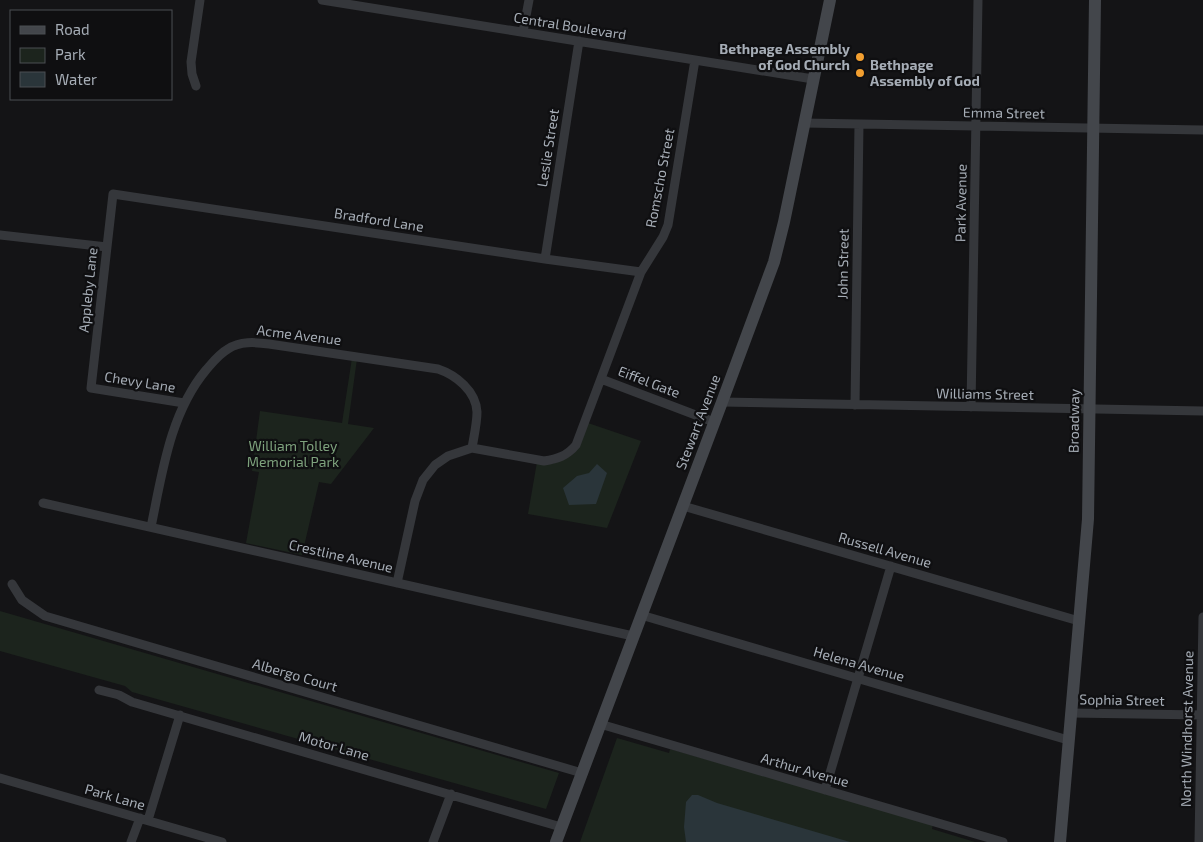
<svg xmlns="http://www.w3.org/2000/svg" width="1203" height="842" font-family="'Exo 2',sans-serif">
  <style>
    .green { fill: #1c241d }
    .water { fill: #2a353a }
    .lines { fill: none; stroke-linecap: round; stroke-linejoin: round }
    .minor { stroke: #35373b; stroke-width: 9 }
    .secondary { stroke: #43464b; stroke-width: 12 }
    .poi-dot { fill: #f29f30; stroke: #0f0f11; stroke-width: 2 }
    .labels { text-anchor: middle; stroke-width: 4.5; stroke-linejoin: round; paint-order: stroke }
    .street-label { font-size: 14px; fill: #a6adb6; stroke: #0f0f11 }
    .poi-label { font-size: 14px; font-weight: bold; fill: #a6adb6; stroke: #0f0f11; text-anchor: end }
    .park-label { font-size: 14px; fill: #7ea27d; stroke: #0f0f11 }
  </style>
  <rect width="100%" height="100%" fill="#141416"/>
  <path class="green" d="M 352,358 L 357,359 L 348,424 L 374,428 L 331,484 L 319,482 L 302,555 L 246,543 L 259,472 L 252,471 L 260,411 L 342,423 Z
    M 588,423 L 641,441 L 607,528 L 528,514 L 537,462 L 552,464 L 572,455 L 580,445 Z
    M 0,611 L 559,773 L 546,809 L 132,692 L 125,686 L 0,651 Z
    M 617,738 L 669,753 L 670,749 L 933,824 L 932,829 L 975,842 L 580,842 Z"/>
  <path class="water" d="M 597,464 L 607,473 L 596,504 L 569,505 L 563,488 L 577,476 L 589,473 Z
    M 692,795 L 698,795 L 717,803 L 850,842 L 686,842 L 684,827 L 686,802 Z"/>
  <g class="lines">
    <path class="minor" d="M 322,0 L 813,79
      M 523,32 L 529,0
      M 196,86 L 192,74 L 191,62 L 200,0
      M 804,123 L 1203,130
      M 0,235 L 107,247
      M 545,259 L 579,41
      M 601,379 L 714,422
      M 722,402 L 1203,411
      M 184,403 L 91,388 L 113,194 L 545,259 L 641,272
      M 855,405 L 859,124
      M 971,407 L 978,0
      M 43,503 L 633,636
      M 683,506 L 1079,621
      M 151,527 C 162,474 170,413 206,370 C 213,362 219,354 228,349 C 240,341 255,342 269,344 L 438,369 C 456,375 476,391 477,412 C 477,423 474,436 472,448
      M 397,583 L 415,501 L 423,480 L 435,465 L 448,456 L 472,448 L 544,461 C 557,459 567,456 576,445 L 641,272 L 663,237 L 668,225 L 695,60
      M 12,584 L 22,600 L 45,616 L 582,773
      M 641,615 L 1068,740
      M 99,690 L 119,695 L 132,702 L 561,827
      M 1071,713 L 1203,715
      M 600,724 L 1003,842
      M 0,778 L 222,842
      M 825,790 L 891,566
      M 148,820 L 180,715
      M 131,842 L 140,818
      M 433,842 L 451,794
      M 1199,842 L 1203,617"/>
    <path class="secondary" d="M 556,842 L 722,402 L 774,262 L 784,222 L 830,0
      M 1060,842 L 1088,519 L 1095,0"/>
  </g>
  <g class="poi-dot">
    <circle cx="860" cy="57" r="5"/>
    <circle cx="860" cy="73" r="5"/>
  </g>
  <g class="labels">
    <g class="street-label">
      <text transform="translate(570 26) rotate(9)" y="5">Central Boulevard</text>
      <text transform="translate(1004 113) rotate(1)" y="5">Emma Street</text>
      <text transform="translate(548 148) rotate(-81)" y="5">Leslie Street</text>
      <text transform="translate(660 178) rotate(-79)" y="5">Romscho Street</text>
      <text transform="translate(961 203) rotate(-89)" y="5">Park Avenue</text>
      <text transform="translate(379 220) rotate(9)" y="5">Bradford Lane</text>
      <text transform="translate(843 264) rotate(-89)" y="5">John Street</text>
      <text transform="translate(88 290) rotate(-84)" y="5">Appleby Lane</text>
      <text transform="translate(299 335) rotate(7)" y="5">Acme Avenue</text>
      <text transform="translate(140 382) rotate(9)" y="5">Chevy Lane</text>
      <text transform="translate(649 382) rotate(21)" y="5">Eiffel Gate</text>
      <text transform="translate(985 394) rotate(1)" y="5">Williams Street</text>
      <text transform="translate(1074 421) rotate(-89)" y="5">Broadway</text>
      <text transform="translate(698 422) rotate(-69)" y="5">Stewart Avenue</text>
      <text transform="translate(885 550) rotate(16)" y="5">Russell Avenue</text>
      <text transform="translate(341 556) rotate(13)" y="5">Crestline Avenue</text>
      <text transform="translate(859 664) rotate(16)" y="5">Helena Avenue</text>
      <text transform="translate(295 675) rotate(16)" y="5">Albergo Court</text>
      <text transform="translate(1122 700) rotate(1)" y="5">Sophia Street</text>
      <text transform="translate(1187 729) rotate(-89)" y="5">North Windhorst Avenue</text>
      <text transform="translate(334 746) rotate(16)" y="5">Motor Lane</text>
      <text transform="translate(805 770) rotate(16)" y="5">Arthur Avenue</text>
      <text transform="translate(115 797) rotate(16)" y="5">Park Lane</text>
    </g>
    <g class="poi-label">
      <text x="850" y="54">Bethpage Assembly<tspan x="850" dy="16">of God Church</tspan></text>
      <text x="870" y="70" text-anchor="start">Bethpage<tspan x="870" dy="16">Assembly of God</tspan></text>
    </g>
    <g class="park-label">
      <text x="293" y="451">William Tolley<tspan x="293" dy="16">Memorial Park</tspan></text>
    </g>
  </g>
  <rect x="10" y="10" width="162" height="90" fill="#0f0f11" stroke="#4b4e53"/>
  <rect x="20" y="26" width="25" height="8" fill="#43464b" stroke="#4b4e53"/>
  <text x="55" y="35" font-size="15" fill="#a6adb6">Road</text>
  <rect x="20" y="48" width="25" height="15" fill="#1c241d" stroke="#4b4e53"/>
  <text x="55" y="60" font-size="15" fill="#a6adb6">Park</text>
  <rect x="20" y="72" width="25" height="15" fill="#2a353a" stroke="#4b4e53"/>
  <text x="55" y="85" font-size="15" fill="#a6adb6">Water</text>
</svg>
